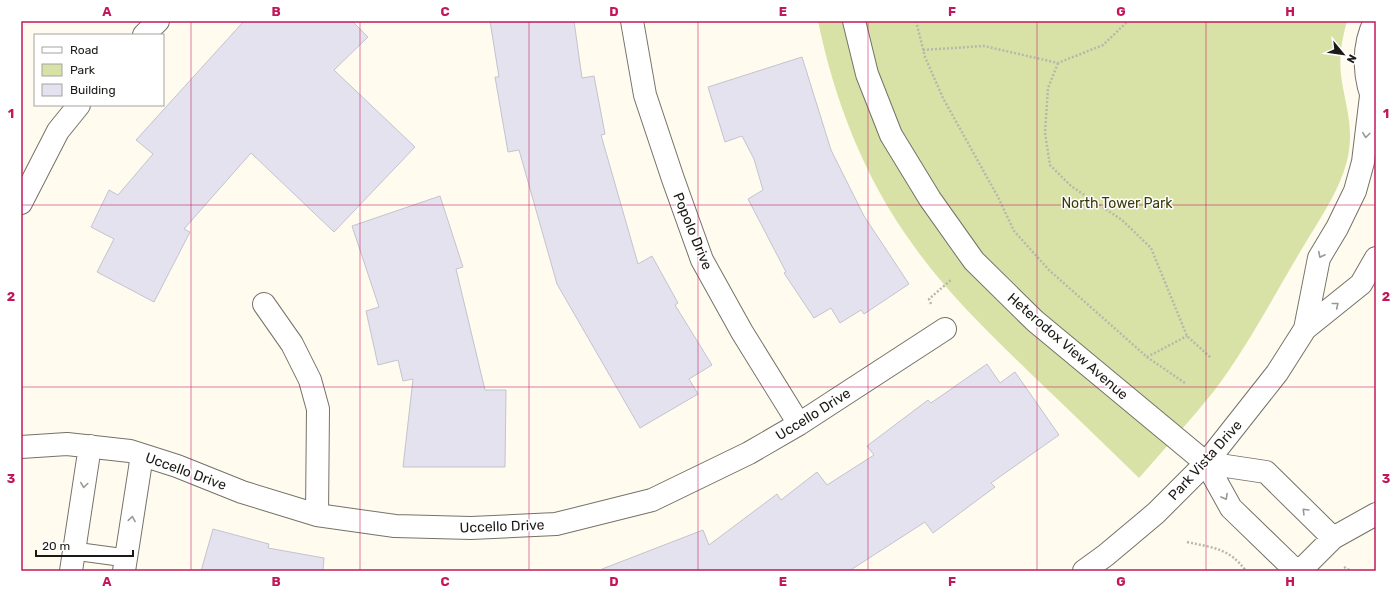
<svg xmlns="http://www.w3.org/2000/svg" width="1397" height="592" font-family="Rubik,sans-serif">
  <style>
    .green { fill: #d9e2a6 }
    .building { fill: #e3e2ee; stroke: #c4c3cf }
    .lines { fill: none; stroke-linecap: round; stroke-linejoin: round }
    .service-casing { stroke: #757268; stroke-width: 19 }
    .minor-casing { stroke: #757268; stroke-width: 24 }
    .tertiary-casing { stroke: #757268; stroke-width: 24 }
    .path { stroke: #b9b6ac; stroke-width: 2.5; stroke-dasharray: 2 2; stroke-linecap: butt }
    .service { stroke: #fff; stroke-width: 17 }
    .minor { stroke: #fff; stroke-width: 22 }
    .tertiary { stroke: #fff; stroke-width: 22 }
    .oneway { stroke: #989896 }
    .grid { fill: none; stroke: #c2185b; stroke-width: 1; stroke-opacity: 0.55 }
    .labels { text-anchor: middle; stroke-width: 3; stroke-linejoin: round; paint-order: stroke }
    .park-label { font-size: 14px; fill: #383d08; stroke: #fff }
    .street-label { font-size: 14px; fill: #1b1a16; stroke: #fff }
    .neatline { fill: none; stroke: #c2185b; stroke-width: 1.5 }
    .grid-label { font-size: 13px; text-anchor: middle; font-weight: bold; fill: #c2185b }
  </style>
  <rect width="100%" height="100%" fill="#fffbef"/>
  <path class="green" d="M 818,21 L 1347,21 C 1342,39 1339,56 1341,75 C 1345,106 1355,127 1347,161 C 1339,192 1319,220 1303,247 C 1274,295 1248,346 1214,391 C 1190,421 1164,449 1139,478 C 1103,443 1067,408 1030,373 C 988,332 945,291 911,242 C 864,177 834,99 818,21 Z"/>
  <path class="building" d="M 244,21 L 352,21 L 368,37 L 334,70 L 415,147 L 334,232 L 251,153 L 184,229 L 190,232 L 154,302 L 97,272 L 114,239 L 91,227 L 109,190 L 118,195 L 153,154 L 136,140 Z
    M 490,21 L 574,21 L 582,78 L 594,76 L 605,134 L 601,135 L 638,264 L 652,256 L 678,303 L 675,305 L 712,365 L 689,379 L 698,394 L 640,428 L 557,284 L 519,150 L 508,152 L 495,77 L 499,77 Z
    M 802,57 L 831,150 L 864,216 L 909,284 L 864,314 L 861,310 L 840,323 L 831,308 L 814,318 L 784,273 L 786,272 L 748,199 L 763,190 L 754,159 L 742,136 L 725,142 L 708,87 Z
    M 440,196 L 463,267 L 456,269 L 485,390 L 506,390 L 505,467 L 403,467 L 413,379 L 403,381 L 398,360 L 378,365 L 366,311 L 379,307 L 352,226 Z
    M 987,364 L 1000,383 L 1015,372 L 1059,435 L 991,483 L 995,487 L 933,533 L 925,522 L 849,571 L 602,571 L 602,569 L 703,530 L 709,545 L 777,494 L 781,500 L 817,472 L 827,485 L 874,455 L 867,446 L 928,400 L 931,403 Z
    M 213,529 L 269,544 L 268,548 L 324,558 L 323,571 L 201,571 Z"/>
  <g class="lines">
    <g class="service-casing">
      <path id="service" d="M 74,551 L 126,558"/>
    </g>
    <g class="minor-casing">
      <path id="minor" d="M 632,21 L 645,95 L 673,179 L 702,260 L 742,332 L 799,424
        M 854,21 L 867,74 L 891,135 L 930,199 L 974,261 L 1035,321 L 1206,463 L 1231,508 L 1296,571
        M 144,35 L 158,21
        M 21,203 L 58,131 L 79,105
        M 264,304 L 292,344 L 310,380 L 318,409 L 317,515
        M 21,447 L 67,444 L 130,451 L 177,466 L 242,492 L 317,515 L 395,526 L 471,528 L 556,524 L 652,500 L 749,453 L 799,424 L 945,329
        M 1206,463 L 1266,472 L 1333,538
        M 71,571 L 90,446
        M 124,571 L 142,455
        M 1300,571 L 1333,538 L 1376,514"/>
    </g>
    <g class="tertiary-casing">
      <path id="tertiary" d="M 1375,21 C 1361,48 1364,81 1376,107
        M 1305,329 L 1319,258 L 1337,228 L 1355,191 L 1363,162 L 1371,96
        M 1084,571 L 1106,555 L 1156,513 L 1206,463 L 1277,373 L 1305,329 L 1361,284 L 1376,258"/>
    </g>
    <path class="path" d="M 916,21 L 925,57 L 943,98 L 998,197 L 1014,231 L 1049,270 L 1147,357 L 1185,383
      M 923,50 L 984,46 L 1058,63 L 1103,45 L 1128,21
      M 1058,63 L 1048,88 L 1045,133 L 1050,165 L 1071,186 L 1122,220 L 1151,248 L 1187,336 L 1211,358
      M 931,304 L 929,299 L 952,279
      M 1147,357 L 1187,336
      M 1187,542 C 1214,548 1229,548 1246,571
      M 1344,567 L 1351,571"/>
    <use href="#service" class="service"/>
    <use href="#minor" class="minor"/>
    <use href="#tertiary" class="tertiary"/>
  </g>
  <defs><path id="oneway-chevron" d="M-2-3.5L2.5 0L-2 3.5" fill="none" stroke-width="1.6" stroke-linecap="round" stroke-linejoin="round"/></defs>
  <g class="oneway">
    <use href="#oneway-chevron" transform="translate(1366 135) rotate(97)"/>
    <use href="#oneway-chevron" transform="translate(1321 255) rotate(117)"/>
    <use href="#oneway-chevron" transform="translate(1336 305) rotate(-39)"/>
    <use href="#oneway-chevron" transform="translate(84 485) rotate(98)"/>
    <use href="#oneway-chevron" transform="translate(1225 497) rotate(61)"/>
    <use href="#oneway-chevron" transform="translate(1305 511) rotate(-135)"/>
    <use href="#oneway-chevron" transform="translate(132 519) rotate(-81)"/>
  </g>
  <path class="grid" d="M 191,21 L 191,571M 360,21 L 360,571M 529,21 L 529,571M 698,21 L 698,571M 868,21 L 868,571M 1037,21 L 1037,571M 1206,21 L 1206,571M 21,205 L 1376,205M 21,387 L 1376,387"/>
  <g class="labels">
    <g class="park-label">
      <text x="1117" y="208">North Tower Park</text>
    </g>
    <g class="street-label">
      <text transform="translate(693 231) rotate(68)" y="5">Popolo Drive</text>
      <text transform="translate(1068 346) rotate(41)" y="5">Heterodox View Avenue</text>
      <text transform="translate(813 414) rotate(-32)" y="5">Uccello Drive</text>
      <text transform="translate(1205 460) rotate(-48)" y="5">Park Vista Drive</text>
      <text transform="translate(186 471) rotate(20)" y="5">Uccello Drive</text>
      <text transform="translate(502 526) rotate(-2)" y="5">Uccello Drive</text>
    </g>
  </g>
  <rect width="1397" height="592" fill="none" stroke="#ffffff" stroke-width="44"/>
  <rect x="34" y="34" width="130" height="72" fill="#ffffff" stroke="#a4a3a2"/>
  <rect x="42" y="47" width="20" height="6" fill="#ffffff" stroke="#a4a3a2"/>
  <text x="70" y="54" font-size="12" fill="#1b1a16">Road</text>
  <rect x="42" y="64" width="20" height="12" fill="#d9e2a6" stroke="#a4a3a2"/>
  <text x="70" y="74" font-size="12" fill="#1b1a16">Park</text>
  <rect x="42" y="84" width="20" height="12" fill="#e3e2ee" stroke="#a4a3a2"/>
  <text x="70" y="94" font-size="12" fill="#1b1a16">Building</text>
  <g transform="translate(1343 54) rotate(119)" stroke="#ffffff" stroke-width="3" paint-order="stroke">
  <path d="M0-3L7 15L0 10L-7 15Z" fill="#1b1a16"/>
  <text y="-6" font-size="11" font-weight="bold" text-anchor="middle" fill="#1b1a16">N</text>
  </g>
  <path d="M36 550v6h97v-6" fill="none" stroke="#1b1a16" stroke-width="2"/>
  <text x="42" y="550" font-size="12" fill="#1b1a16" stroke="#ffffff" stroke-width="3" paint-order="stroke">20 m</text>
  <rect x="22" y="22" width="1353" height="548" class="neatline"/>
  <g class="grid-label">
    <text x="107" y="16">A</text>
    <text x="276" y="16">B</text>
    <text x="445" y="16">C</text>
    <text x="614" y="16">D</text>
    <text x="783" y="16">E</text>
    <text x="952" y="16">F</text>
    <text x="1121" y="16">G</text>
    <text x="1290" y="16">H</text>
    <text x="11" y="118">1</text>
    <text x="1386" y="118">1</text>
    <text x="11" y="301">2</text>
    <text x="1386" y="301">2</text>
    <text x="11" y="483">3</text>
    <text x="1386" y="483">3</text>
    <text x="107" y="586">A</text>
    <text x="276" y="586">B</text>
    <text x="445" y="586">C</text>
    <text x="614" y="586">D</text>
    <text x="783" y="586">E</text>
    <text x="952" y="586">F</text>
    <text x="1121" y="586">G</text>
    <text x="1290" y="586">H</text>
  </g>
</svg>
